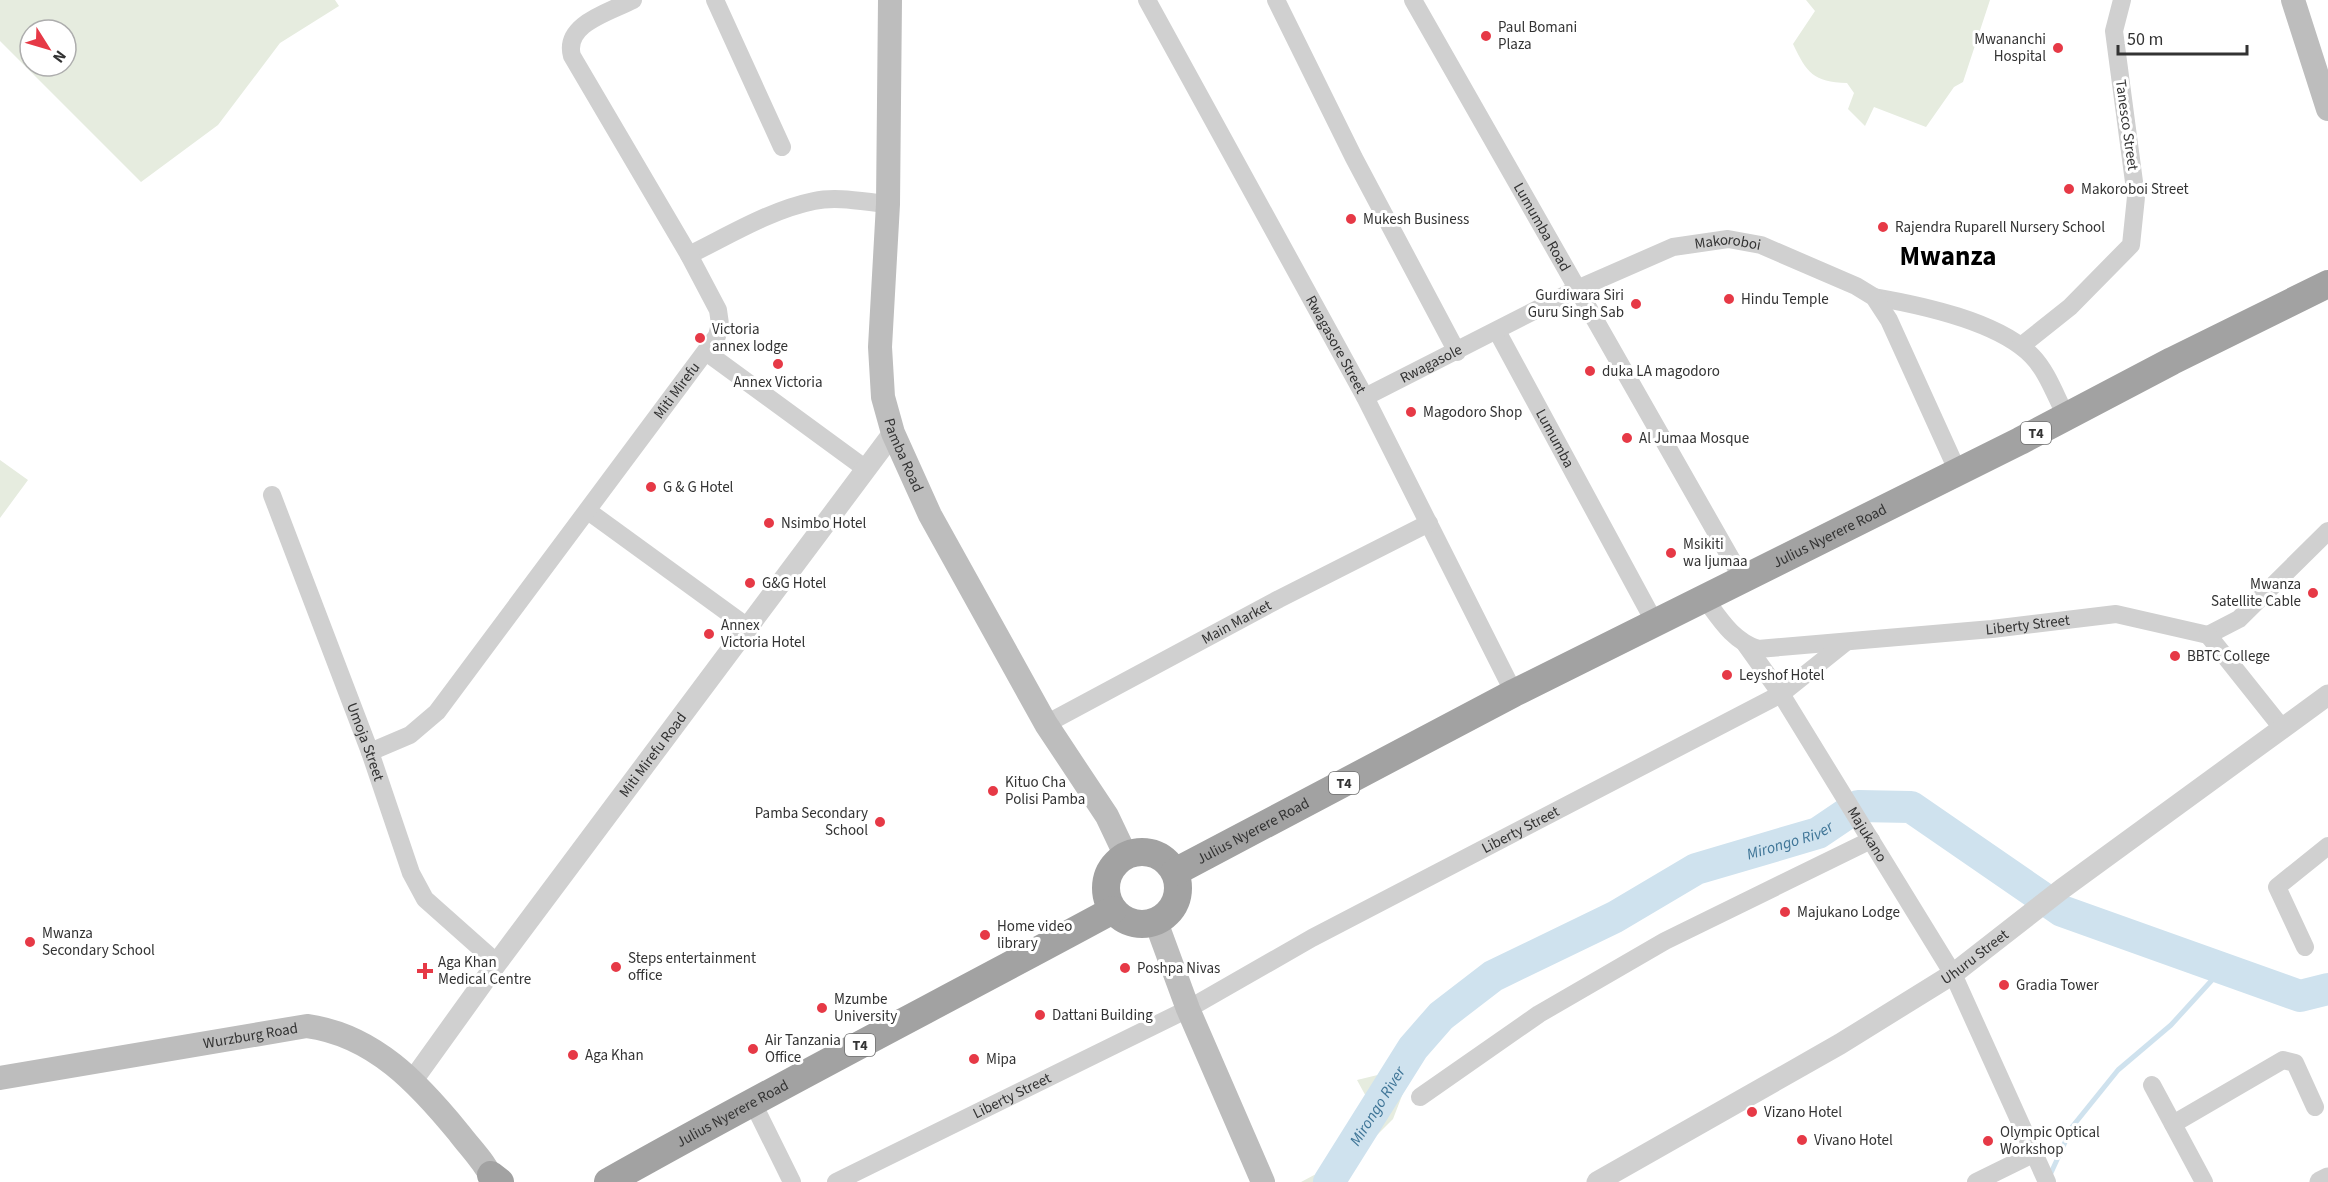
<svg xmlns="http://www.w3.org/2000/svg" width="2328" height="1182" font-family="'Source Sans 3',sans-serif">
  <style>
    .green { fill: #e6ecdf; fill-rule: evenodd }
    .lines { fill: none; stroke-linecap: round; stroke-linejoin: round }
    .stream { stroke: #cfe2ee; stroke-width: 5 }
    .river { stroke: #cfe2ee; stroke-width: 32 }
    .minor { stroke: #d0d0d0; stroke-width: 18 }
    .tertiary { stroke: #d0d0d0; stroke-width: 21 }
    .secondary { stroke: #bdbdbd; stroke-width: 24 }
    .trunk { stroke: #a2a2a2; stroke-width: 28 }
    .poi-dot { fill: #e63946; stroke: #fff; stroke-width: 2 }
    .labels { text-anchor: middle; stroke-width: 6; stroke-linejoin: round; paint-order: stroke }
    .shield { fill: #fff; stroke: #707070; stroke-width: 1.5 }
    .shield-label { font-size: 14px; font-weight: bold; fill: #333 }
    .poi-label { font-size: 15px; fill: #333; stroke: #fff; text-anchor: start }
    .street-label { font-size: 15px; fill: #333; stroke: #fff }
    .water-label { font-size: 16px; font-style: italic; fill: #3f7597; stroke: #fff }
    .town-label { font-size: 27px; font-weight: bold; fill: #000; stroke: #fff }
  </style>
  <rect width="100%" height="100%" fill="#fff"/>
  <path class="green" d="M 0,0 L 335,0 L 339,6 L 280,43 L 218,125 L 141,182 L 0,41 ZM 30,30 L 66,30 L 66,66 L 30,66 Z
    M 1806,0 L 1990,0 L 1963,82 L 1954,87 L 1926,127 L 1874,107 L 1865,126 L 1848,109 L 1854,93 L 1847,83 C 1813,82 1807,73 1793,44 L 1815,11 Z
    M 0,460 L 28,480 L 0,518 Z
    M 1419,1035 L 1425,1056 L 1415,1062 L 1393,1119 L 1362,1150 L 1340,1182 L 1301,1182 L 1333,1165 L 1347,1134 L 1369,1102 L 1357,1080 L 1390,1072 L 1407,1047 L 1403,1038 Z"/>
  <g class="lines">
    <path class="stream" d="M 2050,1175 L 2072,1127 L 2118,1070 L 2171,1025 L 2223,968"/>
    <path class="river" id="s1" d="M 1329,1182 L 1413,1048 L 1441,1016 L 1493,976 L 1615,917 L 1696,869 L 1818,833 L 1858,806 L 1911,807 L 2062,911 L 2300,996 L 2328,989"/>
    <g class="minor">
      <path d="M 715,0 L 782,147"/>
      <path id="s2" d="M 1147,0 L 1365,397 L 1514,693"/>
      <path d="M 1276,0 L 1354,158 L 1457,352"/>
      <path id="s3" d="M 1413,0 L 1742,578"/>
      <path d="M 689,255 C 728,236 770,210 814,201 C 837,196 865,202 888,204"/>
      <path d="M 1874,297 C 1920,305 1998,321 2032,356 C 2047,371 2056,397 2066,416"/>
      <path id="s4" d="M 1497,331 L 1655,623"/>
      <path d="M 2021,346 L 2070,307 L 2131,245 L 2136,197 L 2114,31 L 2122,0"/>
      <path d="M 706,352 L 866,469"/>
      <path id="s5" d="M 1365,397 L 1577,289 L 1673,247 L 1728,239 L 1761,245 L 1856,286 L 1874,297 L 1889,320 L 1958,472"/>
      <path id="s6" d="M 272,495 L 370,752 L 411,873 L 425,899 L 497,963"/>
      <path d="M 588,511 L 749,628"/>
      <path id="s7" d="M 1705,599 C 1720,619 1732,640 1758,649 L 1992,629 L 2116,614 L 2208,635"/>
      <path d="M 2208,635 L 2239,619 L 2328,531"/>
      <path d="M 2208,635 L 2282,728"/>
      <path id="s8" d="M 1746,645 L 1781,694 L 1953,974 L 2047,1182"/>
      <path id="s9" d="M 1046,724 L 1279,599 L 1429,523"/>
      <path id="s10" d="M 370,752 L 410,735 L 437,712 L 717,336 L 720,324 L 718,310 L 689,255 L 572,56 C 563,24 610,12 633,0"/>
      <path d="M 2305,947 L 2277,887 L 2328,846"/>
      <path d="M 2152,1085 L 2204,1182"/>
      <path d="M 1420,1097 L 1539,1014 L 1665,941 L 1871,840"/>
      <path d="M 752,1101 L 792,1182"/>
      <path d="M 2173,1124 L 2283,1060 L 2295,1063 L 2315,1107"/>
      <path id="s11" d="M 836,1182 L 1188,1009 L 1312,938 L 1781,694 L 1846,642"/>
      <path d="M 1976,1182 L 2033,1154"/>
    </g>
    <g class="tertiary">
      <path id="s12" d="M 413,1080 L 497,963 L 893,433"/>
      <path id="s13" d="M 1597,1182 L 1840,1044 L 1953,974 L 2062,889 L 2328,695"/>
      <path d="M 2320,1182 L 2328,1178"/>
    </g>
    <g class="secondary">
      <path id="s14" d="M 890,0 L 888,204 L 880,347 L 883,397 L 893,433 L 930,515 L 1046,724 L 1107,816 L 1126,856"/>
      <path d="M 2293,0 L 2328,109"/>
      <path d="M 1156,922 L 1188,1009 L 1263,1182"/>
      <path id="s15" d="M 0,1078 L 307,1026 C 374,1035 419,1084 459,1133 C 471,1149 486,1163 494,1182"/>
    </g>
    <g class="trunk">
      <circle cx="1142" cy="888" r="36"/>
      <path id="s16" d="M 1175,872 L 1514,693 L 2020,441 L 2172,361 L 2328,284"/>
      <path d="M 491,1175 L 500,1182"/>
      <path id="s17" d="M 608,1182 C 774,1088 945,1001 1113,910"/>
    </g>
  </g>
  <g class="poi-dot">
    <circle cx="1486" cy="36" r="6"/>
    <circle cx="2058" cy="48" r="6"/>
    <circle cx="2069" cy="189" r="6"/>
    <circle cx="1351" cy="219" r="6"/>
    <circle cx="1883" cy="227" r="6"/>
    <circle cx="1729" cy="299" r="6"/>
    <circle cx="1636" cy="304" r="6"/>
    <circle cx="700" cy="338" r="6"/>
    <circle cx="778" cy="364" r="6"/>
    <circle cx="1590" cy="371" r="6"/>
    <circle cx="1411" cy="412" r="6"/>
    <circle cx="1627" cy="438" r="6"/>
    <circle cx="651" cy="487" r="6"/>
    <circle cx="769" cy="523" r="6"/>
    <circle cx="1671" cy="553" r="6"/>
    <circle cx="750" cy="583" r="6"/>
    <circle cx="2313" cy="593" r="6"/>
    <circle cx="709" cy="634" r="6"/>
    <circle cx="2175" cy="656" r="6"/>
    <circle cx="1727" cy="675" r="6"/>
    <circle cx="993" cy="791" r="6"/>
    <circle cx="880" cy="822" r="6"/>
    <circle cx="1785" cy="912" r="6"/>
    <circle cx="985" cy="935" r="6"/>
    <circle cx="30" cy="942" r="6"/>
    <circle cx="616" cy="967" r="6"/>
    <circle cx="1125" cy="968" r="6"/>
    <path d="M422 962h6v6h6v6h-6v6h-6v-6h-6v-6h6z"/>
    <circle cx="2004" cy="985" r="6"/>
    <circle cx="822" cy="1008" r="6"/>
    <circle cx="1040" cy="1015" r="6"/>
    <circle cx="753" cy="1049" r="6"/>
    <circle cx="573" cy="1055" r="6"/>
    <circle cx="974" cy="1059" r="6"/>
    <circle cx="1752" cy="1112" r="6"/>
    <circle cx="1802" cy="1140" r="6"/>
    <circle cx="1988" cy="1141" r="6"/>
  </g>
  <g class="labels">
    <g class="shield">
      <rect x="2021" y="422" width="30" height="22" rx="4.5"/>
      <rect x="1329" y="772" width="30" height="22" rx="4.5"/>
      <rect x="845" y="1034" width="30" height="22" rx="4.5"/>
    </g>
    <g class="shield-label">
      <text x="2036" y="438">T4</text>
      <text x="1344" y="788">T4</text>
      <text x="860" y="1050">T4</text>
    </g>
    <g class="poi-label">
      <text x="1498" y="32">Paul Bomani<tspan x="1498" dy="17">Plaza</tspan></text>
      <text x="2046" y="44" text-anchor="end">Mwananchi<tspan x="2046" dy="17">Hospital</tspan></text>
      <text x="2081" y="194">Makoroboi Street</text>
      <text x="1363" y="224">Mukesh Business</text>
      <text x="1895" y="232">Rajendra Ruparell Nursery School</text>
      <text x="1624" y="300" text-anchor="end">Gurdiwara Siri<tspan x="1624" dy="17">Guru Singh Sab</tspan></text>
      <text x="1741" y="304">Hindu Temple</text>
      <text x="712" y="334">Victoria<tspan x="712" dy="17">annex lodge</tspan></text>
      <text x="1602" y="376">duka LA magodoro</text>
      <text x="778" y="387" text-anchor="middle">Annex Victoria</text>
      <text x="1423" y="417">Magodoro Shop</text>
      <text x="1639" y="443">Al Jumaa Mosque</text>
      <text x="663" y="492">G &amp; G Hotel</text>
      <text x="781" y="528">Nsimbo Hotel</text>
      <text x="1683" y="549">Msikiti<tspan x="1683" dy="17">wa Ijumaa</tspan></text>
      <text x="762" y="588">G&amp;G Hotel</text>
      <text x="2301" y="589" text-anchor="end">Mwanza<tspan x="2301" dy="17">Satellite Cable</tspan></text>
      <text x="721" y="630">Annex<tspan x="721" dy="17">Victoria Hotel</tspan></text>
      <text x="2187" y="661">BBTC College</text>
      <text x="1739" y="680">Leyshof Hotel</text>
      <text x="1005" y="787">Kituo Cha<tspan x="1005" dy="17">Polisi Pamba</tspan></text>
      <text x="868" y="818" text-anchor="end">Pamba Secondary<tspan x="868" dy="17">School</tspan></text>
      <text x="1797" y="917">Majukano Lodge</text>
      <text x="997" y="931">Home video<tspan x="997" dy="17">library</tspan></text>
      <text x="42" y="938">Mwanza<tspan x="42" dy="17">Secondary School</tspan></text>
      <text x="628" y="963">Steps entertainment<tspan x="628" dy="17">office</tspan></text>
      <text x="438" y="967">Aga Khan<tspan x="438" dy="17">Medical Centre</tspan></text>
      <text x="1137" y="973">Poshpa Nivas</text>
      <text x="2016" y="990">Gradia Tower</text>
      <text x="834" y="1004">Mzumbe<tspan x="834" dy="17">University</tspan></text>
      <text x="1052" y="1020">Dattani Building</text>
      <text x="765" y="1045">Air Tanzania<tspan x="765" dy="17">Office</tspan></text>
      <text x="585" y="1060">Aga Khan</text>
      <text x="986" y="1064">Mipa</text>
      <text x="1764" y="1117">Vizano Hotel</text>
      <text x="2000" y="1137">Olympic Optical<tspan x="2000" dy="17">Workshop</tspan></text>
      <text x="1814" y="1145">Vivano Hotel</text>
    </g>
    <g class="street-label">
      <text transform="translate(2127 125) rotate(82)" y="5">Tanesco Street</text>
      <text dy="5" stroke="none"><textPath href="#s3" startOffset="261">Lumumba Road</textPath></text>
      <text dy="5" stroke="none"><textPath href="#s5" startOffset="398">Makoroboi</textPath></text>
      <text dy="5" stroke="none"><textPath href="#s2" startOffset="393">Rwagasore Street</textPath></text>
      <text dy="5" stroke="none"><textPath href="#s5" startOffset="74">Rwagasole</textPath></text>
      <text dy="5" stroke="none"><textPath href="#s10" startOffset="480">Miti Mirefu</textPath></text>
      <text dy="5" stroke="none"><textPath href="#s4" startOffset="122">Lumumba</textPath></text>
      <text dy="5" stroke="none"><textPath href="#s14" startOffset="459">Pamba Road</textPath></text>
      <text dy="5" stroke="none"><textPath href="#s16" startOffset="736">Julius Nyerere Road</textPath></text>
      <text dy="5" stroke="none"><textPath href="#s9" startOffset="216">Main Market</textPath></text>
      <text dy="5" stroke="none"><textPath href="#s7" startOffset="345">Liberty Street</textPath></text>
      <text dy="5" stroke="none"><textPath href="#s6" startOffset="264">Umoja Street</textPath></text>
      <text dy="5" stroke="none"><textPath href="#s12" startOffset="404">Miti Mirefu Road</textPath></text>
      <text dy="5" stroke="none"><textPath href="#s16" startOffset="88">Julius Nyerere Road</textPath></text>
      <text dy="5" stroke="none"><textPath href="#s11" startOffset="770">Liberty Street</textPath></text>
      <text dy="5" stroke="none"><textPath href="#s8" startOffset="225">Majukano</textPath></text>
      <text dy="5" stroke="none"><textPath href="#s13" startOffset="440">Uhuru Street</textPath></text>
      <text dy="5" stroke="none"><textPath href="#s15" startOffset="254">Wurzburg Road</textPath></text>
      <text dy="5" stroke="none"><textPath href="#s11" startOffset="196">Liberty Street</textPath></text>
      <text dy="5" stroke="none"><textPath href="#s17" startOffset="142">Julius Nyerere Road</textPath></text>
    </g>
    <g class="water-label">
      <text dy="6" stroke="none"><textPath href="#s1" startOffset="594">Mirongo River</textPath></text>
      <text dy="6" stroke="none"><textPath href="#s1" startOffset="90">Mirongo River</textPath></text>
    </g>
    <g class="town-label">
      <text x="1948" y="265">Mwanza</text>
    </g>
  </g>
  <g transform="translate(48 48) rotate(127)"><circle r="28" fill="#ffffff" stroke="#adadad" stroke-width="1.5"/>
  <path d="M0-4.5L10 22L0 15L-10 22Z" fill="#e63946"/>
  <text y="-9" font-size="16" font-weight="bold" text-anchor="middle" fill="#333333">N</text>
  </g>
  <path d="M2118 45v9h129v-9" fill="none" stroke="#333333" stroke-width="3"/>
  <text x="2127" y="45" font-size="18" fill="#333333" stroke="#ffffff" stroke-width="4.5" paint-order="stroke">50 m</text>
</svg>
